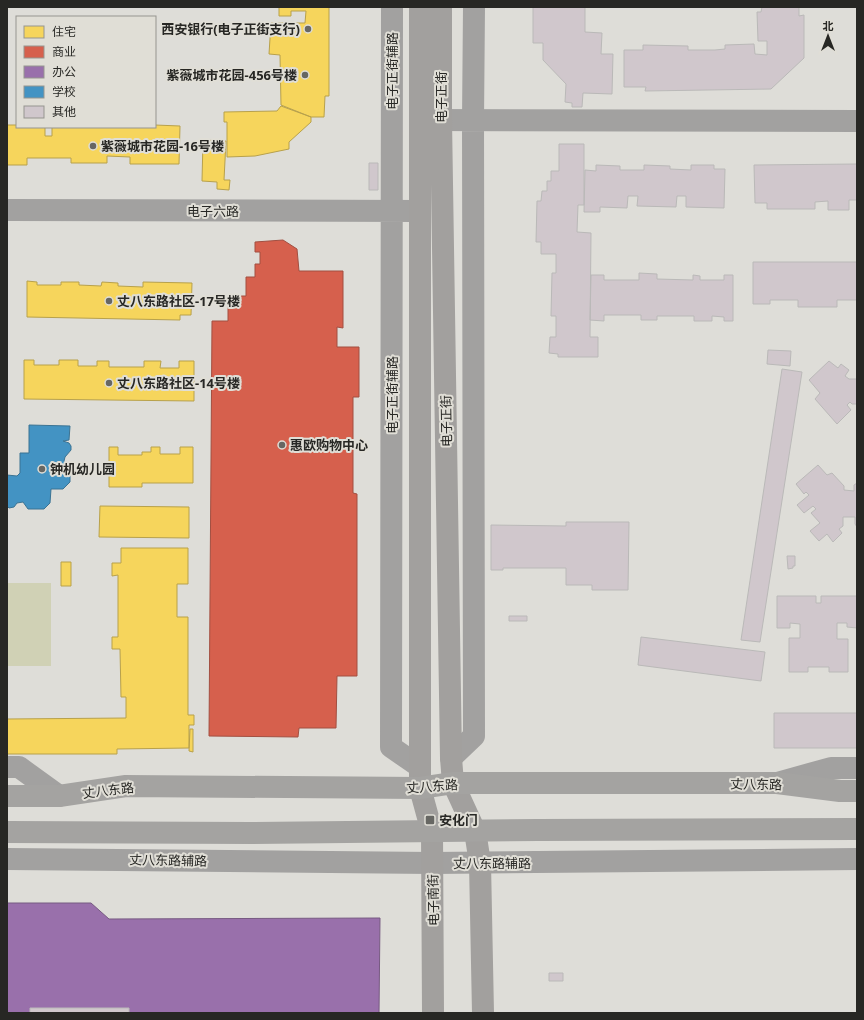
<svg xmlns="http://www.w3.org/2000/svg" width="864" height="1020" font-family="'Noto Sans','Noto Sans SC',sans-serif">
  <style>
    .green { fill: #d0d1b5 }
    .homes { fill: #f6d55c; stroke: #b8a14b }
    .shops { fill: #d6604d; stroke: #a24f41 }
    .offices { fill: #9970ab; stroke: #775a82 }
    .schools { fill: #4393c3; stroke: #3b7393 }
    .building { fill: #d0c7cc; stroke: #bab9b8 }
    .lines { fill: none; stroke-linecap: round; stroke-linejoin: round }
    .street { stroke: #a2a1a0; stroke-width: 22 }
    .secondary { stroke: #a2a09e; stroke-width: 22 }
    .primary { stroke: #a4a3a1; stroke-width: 22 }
    .poi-dot { fill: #676763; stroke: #e0ded6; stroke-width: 1.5 }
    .labels { text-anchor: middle; stroke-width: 4; stroke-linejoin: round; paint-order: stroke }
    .poi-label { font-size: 13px; font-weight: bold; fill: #272724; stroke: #e0ded6; text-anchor: start }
    .street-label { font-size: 13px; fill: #272724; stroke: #e0ded6 }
  </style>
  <rect width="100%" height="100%" fill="#deddd8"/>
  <path class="green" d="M 7,583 L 51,583 L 51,666 L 7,666 Z"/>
  <path class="homes" d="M 279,7 L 329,7 L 329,96 L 325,96 L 324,117 L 311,117 L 281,105 L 280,55 L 269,54 L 271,23 L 305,23 L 306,11 L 291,11 L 291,16 L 279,16 Z
    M 281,106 L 311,117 L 311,122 L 289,142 L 289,149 L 255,156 L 227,157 L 227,122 L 224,122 L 224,112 L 277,111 Z
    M 7,125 L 17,125 L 17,127 L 45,127 L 45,136 L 52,136 L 52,127 L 155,127 L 155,125 L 180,126 L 179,164 L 130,164 L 130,157 L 107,156 L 107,163 L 71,163 L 71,158 L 27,158 L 27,165 L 7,165 Z
    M 203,140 L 226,141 L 224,180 L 230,180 L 229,190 L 217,189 L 217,182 L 202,181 Z
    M 27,281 L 37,282 L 37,285 L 61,285 L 61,282 L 79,282 L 79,285 L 101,286 L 102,282 L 118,283 L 118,286 L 143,287 L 143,282 L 192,283 L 191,315 L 180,315 L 180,320 L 27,317 Z
    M 24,360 L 34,360 L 34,365 L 59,365 L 59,360 L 78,360 L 78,366 L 97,366 L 97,361 L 109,361 L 109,367 L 144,367 L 144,361 L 161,361 L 160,368 L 179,368 L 179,361 L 194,361 L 194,401 L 24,399 Z
    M 109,447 L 118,447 L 118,455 L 142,455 L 142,452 L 151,452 L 151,447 L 160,447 L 160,454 L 180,454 L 180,447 L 193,447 L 193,483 L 142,483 L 142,487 L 109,487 Z
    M 100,506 L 189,507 L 189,538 L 99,537 Z
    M 121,548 L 188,548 L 188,584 L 177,584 L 177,617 L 188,617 L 188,715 L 194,715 L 194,725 L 189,725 L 189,748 L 117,749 L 117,754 L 7,754 L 7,719 L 126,718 L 126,697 L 121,697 L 120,649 L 112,649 L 112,637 L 118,637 L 118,575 L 112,576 L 112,563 L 121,563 Z
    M 61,562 L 71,562 L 71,586 L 61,586 Z
    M 190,729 L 193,729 L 193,752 L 189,751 Z"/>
  <path class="shops" d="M 283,240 L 297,249 L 299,271 L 343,271 L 343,328 L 337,327 L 337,347 L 359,347 L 359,397 L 353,397 L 353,493 L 357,494 L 357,676 L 337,676 L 336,728 L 299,728 L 298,737 L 209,736 L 212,321 L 228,321 L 228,296 L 246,296 L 246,277 L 255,277 L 255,264 L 260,264 L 260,252 L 255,252 L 255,242 Z"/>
  <path class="offices" d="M 7,903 L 91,903 L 109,919 L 380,918 L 379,1013 L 7,1013 Z"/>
  <path class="schools" d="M 29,425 L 70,426 L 69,440 L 63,441 L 69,443 L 71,446 L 71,450 L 65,457 L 64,461 L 70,468 L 70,482 L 63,489 L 51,489 L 50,503 L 44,509 L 28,509 L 23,502 L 17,503 L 14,507 L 9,508 L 7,506 L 7,475 L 17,476 L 20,473 L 20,453 L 29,453 Z"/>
  <path class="building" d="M 533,7 L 585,7 L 585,32 L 602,33 L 601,54 L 613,54 L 612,94 L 583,93 L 582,107 L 572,107 L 572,103 L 565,102 L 566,84 L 543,60 L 543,43 L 533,43 Z
    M 762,7 L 799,7 L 799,16 L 804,15 L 804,58 L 771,89 L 645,91 L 646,87 L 624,87 L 624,50 L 643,50 L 643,45 L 688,46 L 688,50 L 715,50 L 725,49 L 725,45 L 754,44 L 755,54 L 767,55 L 767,41 L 758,41 L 757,12 L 761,12 Z
    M 559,144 L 584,144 L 584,205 L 578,205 L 577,232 L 591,233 L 590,337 L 598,337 L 598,357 L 558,357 L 558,354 L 549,353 L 550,337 L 556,337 L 556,316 L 551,316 L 552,273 L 556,273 L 556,254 L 541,254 L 541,242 L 536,242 L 537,201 L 541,201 L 542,191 L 547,191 L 547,181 L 551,181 L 551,171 L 559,171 Z
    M 369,163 L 378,163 L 378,190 L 369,190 Z
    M 857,164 L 857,200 L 849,200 L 849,210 L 828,210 L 828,201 L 815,202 L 815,209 L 767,209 L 767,203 L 755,203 L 754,165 Z
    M 596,165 L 620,166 L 620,170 L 644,170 L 644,165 L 670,166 L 670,169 L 691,170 L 691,165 L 714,165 L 714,169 L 725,169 L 724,208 L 686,207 L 686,196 L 677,196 L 676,207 L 637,206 L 638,196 L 628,196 L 627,208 L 600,207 L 600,212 L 584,212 L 585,170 L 596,171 Z
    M 753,262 L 857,262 L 857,300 L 837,300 L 837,307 L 798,307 L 798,300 L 770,300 L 770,304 L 753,304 Z
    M 639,273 L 657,274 L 657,279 L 693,280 L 693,275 L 700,276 L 700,280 L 724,280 L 724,275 L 733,275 L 733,321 L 724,321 L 724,317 L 712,316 L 712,321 L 694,321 L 694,316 L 657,316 L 657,320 L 641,320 L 641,315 L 604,315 L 604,321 L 590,320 L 591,275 L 604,275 L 604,280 L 639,280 Z
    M 768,350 L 791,351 L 790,366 L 767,364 Z
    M 829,361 L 838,368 L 841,364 L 849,370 L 845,376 L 849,379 L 857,379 L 857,404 L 852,404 L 850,402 L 847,405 L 851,410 L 837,424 L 815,399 L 820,393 L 809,380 Z
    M 782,369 L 802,372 L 760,642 L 741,640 Z
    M 818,465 L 827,475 L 832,473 L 844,486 L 844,490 L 854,491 L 854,485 L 857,483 L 857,527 L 855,524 L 855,517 L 843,517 L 843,526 L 839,529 L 842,533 L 833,542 L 827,534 L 819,541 L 810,531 L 820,523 L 811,513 L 816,509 L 813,506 L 804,513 L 797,505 L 809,495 L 806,492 L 804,494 L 796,484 Z
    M 566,522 L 629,522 L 628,590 L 592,590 L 592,585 L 566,585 L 566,568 L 503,568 L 503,570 L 491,570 L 491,525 L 566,526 Z
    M 787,556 L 795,556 L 795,566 L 793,566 L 793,568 L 788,569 Z
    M 777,596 L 816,596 L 816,603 L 821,603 L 821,596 L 857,596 L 857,628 L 847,627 L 847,623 L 837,623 L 837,639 L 848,639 L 848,672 L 829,672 L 829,667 L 808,667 L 808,672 L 789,672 L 789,638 L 800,638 L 800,624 L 790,623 L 790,628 L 777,628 Z
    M 509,616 L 527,616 L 527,621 L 509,621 Z
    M 641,637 L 765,652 L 761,681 L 638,665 Z
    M 774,713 L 857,713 L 857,748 L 774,748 Z
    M 549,973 L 563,973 L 563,981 L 549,981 Z
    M 30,1008 L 129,1008 L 129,1013 L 30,1013 Z"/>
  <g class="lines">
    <path class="street" d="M 392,7 L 391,747 L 420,767
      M 422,120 L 857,121
      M 7,210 L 419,211
      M 451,758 L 474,736 L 473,120 L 474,7
      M 7,767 L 19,767 L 59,796
      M 777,783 L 831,768 L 857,768
      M 7,859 L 432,863 L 857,859"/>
    <path class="secondary" d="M 420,7 L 420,788 L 432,832 L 433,1013
      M 441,7 L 441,120 L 451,758 L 453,783 L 475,831 L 480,863 L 483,1013"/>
    <path class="primary" d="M 7,796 L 59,796 L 126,786 L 420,788 L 453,783 L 777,783 L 840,791 L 857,791
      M 7,832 L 251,833 L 538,830 L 857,829"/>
  </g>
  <g class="poi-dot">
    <circle cx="308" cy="29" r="4"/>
    <circle cx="305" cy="75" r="4"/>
    <circle cx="93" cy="146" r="4"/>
    <circle cx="109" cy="301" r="4"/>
    <circle cx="109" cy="383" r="4"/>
    <circle cx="282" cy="445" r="4"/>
    <circle cx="42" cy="469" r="4"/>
    <rect x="425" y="815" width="10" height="10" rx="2"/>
  </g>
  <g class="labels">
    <g class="poi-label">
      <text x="300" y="34" text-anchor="end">西安银行(电子正街支行)</text>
      <text x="297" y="80" text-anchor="end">紫薇城市花园-456号楼</text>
      <text x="101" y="151">紫薇城市花园-16号楼</text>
      <text x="117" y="306">丈八东路社区-17号楼</text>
      <text x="117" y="388">丈八东路社区-14号楼</text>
      <text x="290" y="450">惠欧购物中心</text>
      <text x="50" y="474">钟机幼儿园</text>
      <text x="439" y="825">安化门</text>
    </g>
    <g class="street-label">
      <text transform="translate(392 71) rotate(-90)" y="5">电子正街辅路</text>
      <text transform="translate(441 97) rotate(-90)" y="5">电子正街</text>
      <text x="213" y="216">电子六路</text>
      <text transform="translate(392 395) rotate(-90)" y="5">电子正街辅路</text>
      <text transform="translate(446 421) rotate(-91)" y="5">电子正街</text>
      <text transform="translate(756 784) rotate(1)" y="5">丈八东路</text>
      <text transform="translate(432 786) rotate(-4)" y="5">丈八东路</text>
      <text transform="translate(108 790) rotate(-7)" y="5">丈八东路</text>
      <text transform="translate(168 860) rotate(1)" y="5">丈八东路辅路</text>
      <text x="492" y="868">丈八东路辅路</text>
      <text transform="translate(433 900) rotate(-91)" y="5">电子南街</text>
    </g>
  </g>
  <rect width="864" height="1020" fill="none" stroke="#272724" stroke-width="16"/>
  <rect x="16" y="16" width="140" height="112" fill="#e0ded6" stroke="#96958f"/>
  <rect x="24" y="26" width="20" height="12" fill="#f6d55c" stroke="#96958f"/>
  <text x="52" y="36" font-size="12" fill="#272724">住宅</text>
  <rect x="24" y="46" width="20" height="12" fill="#d6604d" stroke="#96958f"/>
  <text x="52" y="56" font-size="12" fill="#272724">商业</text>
  <rect x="24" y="66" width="20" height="12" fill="#9970ab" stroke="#96958f"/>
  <text x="52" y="76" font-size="12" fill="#272724">办公</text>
  <rect x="24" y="86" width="20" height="12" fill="#4393c3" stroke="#96958f"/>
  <text x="52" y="96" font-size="12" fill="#272724">学校</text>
  <rect x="24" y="106" width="20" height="12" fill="#d0c7cc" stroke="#96958f"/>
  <text x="52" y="116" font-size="12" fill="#272724">其他</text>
  <g transform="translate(828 36)" stroke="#e0ded6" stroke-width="3" paint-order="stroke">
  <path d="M0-3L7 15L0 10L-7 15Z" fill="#272724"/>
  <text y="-6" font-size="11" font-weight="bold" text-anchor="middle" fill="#272724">北</text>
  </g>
</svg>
